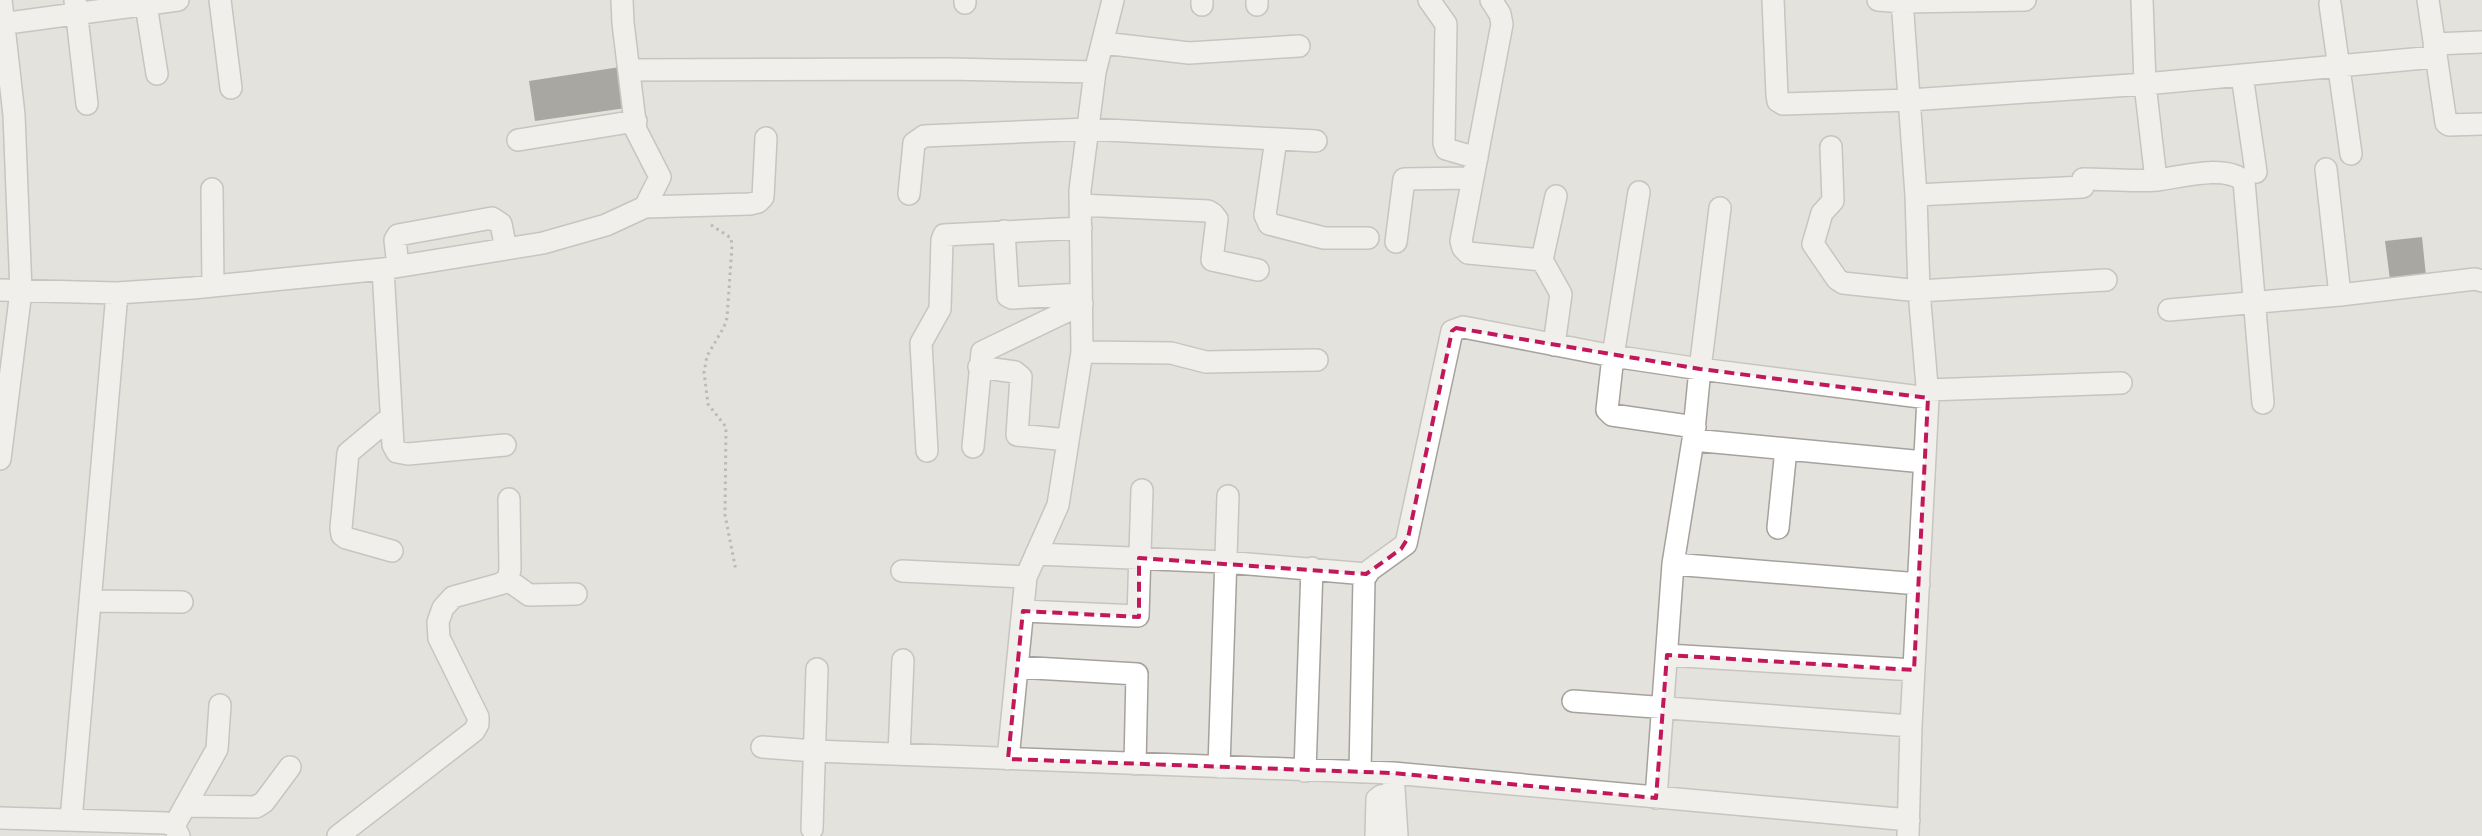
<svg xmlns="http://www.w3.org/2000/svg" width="2482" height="836" font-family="Quicksand,sans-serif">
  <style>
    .building { fill: #615f5b }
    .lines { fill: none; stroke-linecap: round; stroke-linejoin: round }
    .minor-casing { stroke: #a5a29e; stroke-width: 24 }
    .path { stroke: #8a8985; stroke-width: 3; stroke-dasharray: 2.5 4; stroke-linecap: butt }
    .minor { stroke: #fff; stroke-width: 21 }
    .marked { fill: none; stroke: #c2185b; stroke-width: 4; stroke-dasharray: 10 6; stroke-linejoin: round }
  </style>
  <rect width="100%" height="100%" fill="#e4e2dd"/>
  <path class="building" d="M 620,67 L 626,108 L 535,121 L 529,81 Z
    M 2422,237 L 2426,276 L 2390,280 L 2385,241 Z"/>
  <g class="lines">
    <g class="minor-casing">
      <path id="minor" d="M 75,0 L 87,104
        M 220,0 L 231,88
        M 965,0 L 965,3
        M 1257,0 L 1257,5
        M 1429,0 L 1446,24 L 1444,143 L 1446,149 L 1477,158
        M 1491,0 L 1500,14 L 1502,24 L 1461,241 L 1463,248 L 1468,253 L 1542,260
        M 1773,0 L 1777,95 L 1778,101 L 1783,104 L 1910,100 L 2145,84 L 2435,57
        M 1878,0 L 1903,2 L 2025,0
        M 1902,0 L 1916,195 L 1919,291 L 1928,398 L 1911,726 L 1908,836
        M 2142,0 L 2145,84 L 2156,180
        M 2428,0 L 2446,123 L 2449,125 L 2482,124
        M 2330,4 L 2351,154
        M 146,5 L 157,74
        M 1202,5 L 1202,0
        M 0,24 L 178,0
        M 1103,43 L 1189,53 L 1299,46
        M 2434,44 L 2482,42
        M 629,70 L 949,69 L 1095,72
        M 2242,75 L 2256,172
        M 1276,139 L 1265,215 L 1269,224 L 1324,238 L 1368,238
        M 518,140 L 636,121
        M 1831,147 L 1833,201 L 1822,213 L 1813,244 L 1837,279 L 1843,283 L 1919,291 L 2106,280
        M 2326,169 L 2340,295
        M 2083,179 C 2107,179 2133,182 2157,180 C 2181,177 2225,164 2244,181 L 2263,403
        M 212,189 L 213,286
        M 1639,192 L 1613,356 L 1607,410 L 1612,415 L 1695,427
        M 909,194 L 914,143 L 924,136 L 1088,129 L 1316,141
        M 1916,195 L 2083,187
        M 1080,205 L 1208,211 L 1213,214 L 1217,219 L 1212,260 L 1258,270
        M 645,207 L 750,204 L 758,202 L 763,197 L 766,138
        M 1004,231 L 1008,296 L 1012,298 L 1081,294
        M 1396,242 L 1404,179 L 1473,178
        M 398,266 L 395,240 L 398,235 L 492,218 L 501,224 L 506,249
        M 383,269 L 393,445 L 397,452 L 408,454 L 505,445
        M 0,290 L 117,293 L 193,288 L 383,269 L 543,243 L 606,225 L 645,207 L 660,177 L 636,130 L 623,23 L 622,0
        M 2169,310 L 2340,295 L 2475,279 L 2482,281
        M 1554,345 L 1561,294 L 1542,260 L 1556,196
        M 1082,352 L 1171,353 L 1206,362 L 1317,360
        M 979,367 L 1015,372 L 1021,377 L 1017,435 L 1068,440
        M 1927,390 L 2121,383
        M 391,417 L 348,453 L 341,528 L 342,535 L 346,538 L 392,551
        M 1693,440 L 1924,462
        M 973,447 L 982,352 L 1082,304
        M 927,451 L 921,343 L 940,309 L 942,240 L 944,235 L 1081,228
        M 0,459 L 21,291 L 14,115 L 1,0
        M 1778,528 L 1786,449
        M 1036,554 L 1225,562 L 1366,574
        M 1673,564 L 1919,584
        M 902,571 L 1026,577
        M 508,580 L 529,595 L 576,594
        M 90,601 L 182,602
        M 1023,611 L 1138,616 L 1142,490
        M 1667,655 L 1914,670
        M 1017,667 L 1137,674 L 1135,764
        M 1573,701 L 1911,726
        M 762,747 L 814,751 L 1393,773 L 1909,820
        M 899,754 L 903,660
        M 1008,759 L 1026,577 L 1058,505 L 1082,352 L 1080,190 L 1095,72 L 1113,0
        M 1219,767 L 1228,496
        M 1305,771 L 1312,568
        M 1360,772 L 1364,579 L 1370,570 L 1406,544 L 1452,331 L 1463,327 L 1613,356 L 1700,369 L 1928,398
        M 1393,773 L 1397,836
        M 1656,798 L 1673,564 L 1693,440 L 1700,369 L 1720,208
        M 186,806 L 256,807 L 264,802 L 290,767
        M 0,818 L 166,823 L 174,826 L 179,836
        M 71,820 L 117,293
        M 174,826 L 217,749 L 220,705
        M 812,829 L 817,669
        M 338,836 L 474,731 L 478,724 L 478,717 L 439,638 L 438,622 L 443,608 L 453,597 L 500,584 L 508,580 L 510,569 L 509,499
        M 1376,836 L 1377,799 L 1381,796 L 1394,794"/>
    </g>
    <path class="path" d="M 711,225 L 731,238 L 732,246 L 727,318 L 724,327 L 707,356 L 704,372 L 708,404 L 726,427 L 725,515 L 736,571"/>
    <use href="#minor" class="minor"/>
  </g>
  <path d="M0 0H2482V836H0ZM 1456,328 L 1700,369 L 1928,398 L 1914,670 L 1667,655 L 1656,798 L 1393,773 L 1008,759 L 1023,611 L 1139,617 L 1139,558 L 1366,574 L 1401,549 L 1408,538 L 1452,331 Z" fill="#e4e2dd" fill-opacity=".55" fill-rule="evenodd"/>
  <path class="marked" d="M 1456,328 L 1700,369 L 1928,398 L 1914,670 L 1667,655 L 1656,798 L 1393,773 L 1008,759 L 1023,611 L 1139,617 L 1139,558 L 1366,574 L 1401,549 L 1408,538 L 1452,331 Z"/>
</svg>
